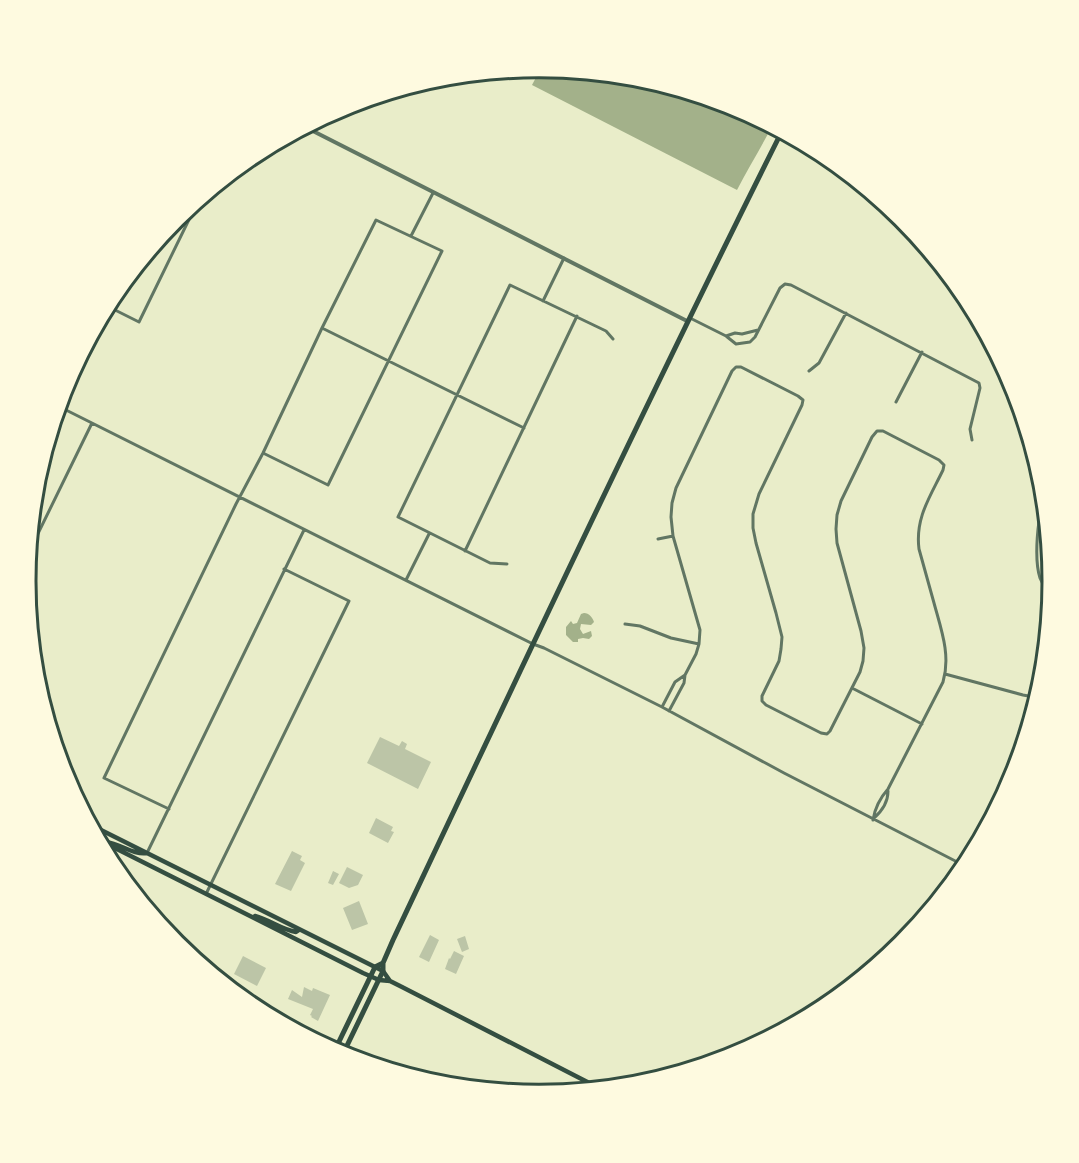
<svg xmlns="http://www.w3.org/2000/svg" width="1079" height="1163" font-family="'IBM Plex Sans',sans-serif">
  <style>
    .water { fill: #a3b18a }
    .building { fill: #bcc5a7 }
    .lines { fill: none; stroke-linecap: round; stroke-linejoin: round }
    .minor { stroke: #617663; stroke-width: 3 }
    .tertiary { stroke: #617663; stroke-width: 4 }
    .secondary { stroke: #344e41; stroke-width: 4.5 }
    .primary { stroke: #344e41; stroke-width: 5 }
    .rim { fill: none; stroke: #344e41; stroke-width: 3 }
  </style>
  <rect width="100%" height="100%" fill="#e9edc9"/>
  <path class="water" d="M 541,68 L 640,77 L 737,107 L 772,126 C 761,148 748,168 737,190 L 532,85 Z
    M 584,613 C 589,613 593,618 594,622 L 591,625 L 581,624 L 580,629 L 583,634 L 591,631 L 592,636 L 589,639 L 583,638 L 578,639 L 578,642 L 573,642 L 566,635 L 566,627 L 571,621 L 573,624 L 577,623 L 581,614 Z"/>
  <path class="building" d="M 380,737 L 399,746 L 402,741 L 407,744 L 405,749 L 431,762 L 418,789 L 367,763 Z
    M 376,818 L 393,827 L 391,831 L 394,832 L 388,843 L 369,833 Z
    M 292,851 L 302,856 L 300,860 L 305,863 L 291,891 L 275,884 Z
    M 347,867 L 363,875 L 358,885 L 349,888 L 339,883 Z
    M 333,871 L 339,874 L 333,885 L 328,883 Z
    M 359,901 L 368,924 L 352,930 L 343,908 Z
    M 430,935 L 439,940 L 429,962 L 419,957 Z
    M 465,936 L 469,949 L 462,952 L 457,939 Z
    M 454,951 L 464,956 L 456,974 L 445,969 L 449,958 L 450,959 Z
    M 243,956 L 266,968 L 257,986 L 234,974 Z
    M 304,987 L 312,991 L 313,988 L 330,995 L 318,1021 L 311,1017 L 312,1016 L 310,1015 L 313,1009 L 288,999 L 292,990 L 302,997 Z"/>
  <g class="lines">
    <path class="minor" d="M 411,236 L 433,193
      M 543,301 L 564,258
      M 107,306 L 139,322 L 199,199
      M 690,318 L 726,336 L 736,344 L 750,342 L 755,337 L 780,288 L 785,284 L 791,285 L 979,383 L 980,388 L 970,429 L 972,440
      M 322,328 L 524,428
      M 726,336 L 735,333 L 742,334 L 758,330
      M 809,371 L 819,363 L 846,313
      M 896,402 L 922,352
      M 58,406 L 533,644 L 544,648 L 662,707 L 784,773 L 967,867
      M 1045,499 C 1037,516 1034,560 1040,578 C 1043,585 1047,592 1052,598
      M 658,539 L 673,536
      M 465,551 L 577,316
      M 28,554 L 92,423
      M 507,564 L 490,563 L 398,517 L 510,285 L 606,331 L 613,339
      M 406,580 L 429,534
      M 625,624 L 640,626 L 671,638 L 699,644
      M 945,674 L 1023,695 L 1039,698
      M 852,688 L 922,724
      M 662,707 L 675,682 L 685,675
      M 669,711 L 684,683 L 685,675 L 696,654 L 699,644 L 700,630 L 673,536 L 671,517 L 672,503 L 676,488 L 732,371 L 736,367 L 741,367 L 798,396 L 803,400 L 802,405 L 759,494 L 753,514 L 753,528 L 756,543 L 776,613 L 782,637 L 781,649 L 779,661 L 762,696 L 762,701 L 766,705 L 821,733 L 827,734 L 830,731 L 860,672 L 863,661 L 864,648 L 861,631 L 837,543 L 836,529 L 837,515 L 841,501 L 872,437 L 877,431 L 883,431 L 939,460 L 944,465 L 943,470 C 930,497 915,518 919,549 C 924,567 929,585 934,603 C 941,629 951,655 943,682 L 888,789 C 880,798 875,807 873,820
      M 169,809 L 104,778 L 236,504 L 263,453 L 322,328 L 376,220 L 442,251 L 328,485 L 263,453
      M 874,818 C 882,811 888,802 888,791
      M 147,853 L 304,530
      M 206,894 L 349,601 L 284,569"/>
    <path class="tertiary" d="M 305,127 L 687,321"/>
    <path class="secondary" d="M 89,824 L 383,971 L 390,981
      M 97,839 L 363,973 L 379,980 L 390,981 L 402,987 L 601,1089
      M 106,842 C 121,844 133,855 147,853
      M 255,916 C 270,920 282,930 296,932 L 299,930"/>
    <path class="primary" d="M 334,1052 L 375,967 L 383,963
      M 342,1056 L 383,971 L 383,963 L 393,940 C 521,669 648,399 782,131"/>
  </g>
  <path d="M0 0H1079V1163H0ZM36 581a503 503 0 1 1 1006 0a503 503 0 1 1-1006 0Z" fill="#fefae0" fill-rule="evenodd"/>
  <path class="rim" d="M36 581a503 503 0 1 1 1006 0a503 503 0 1 1-1006 0Z"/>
</svg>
